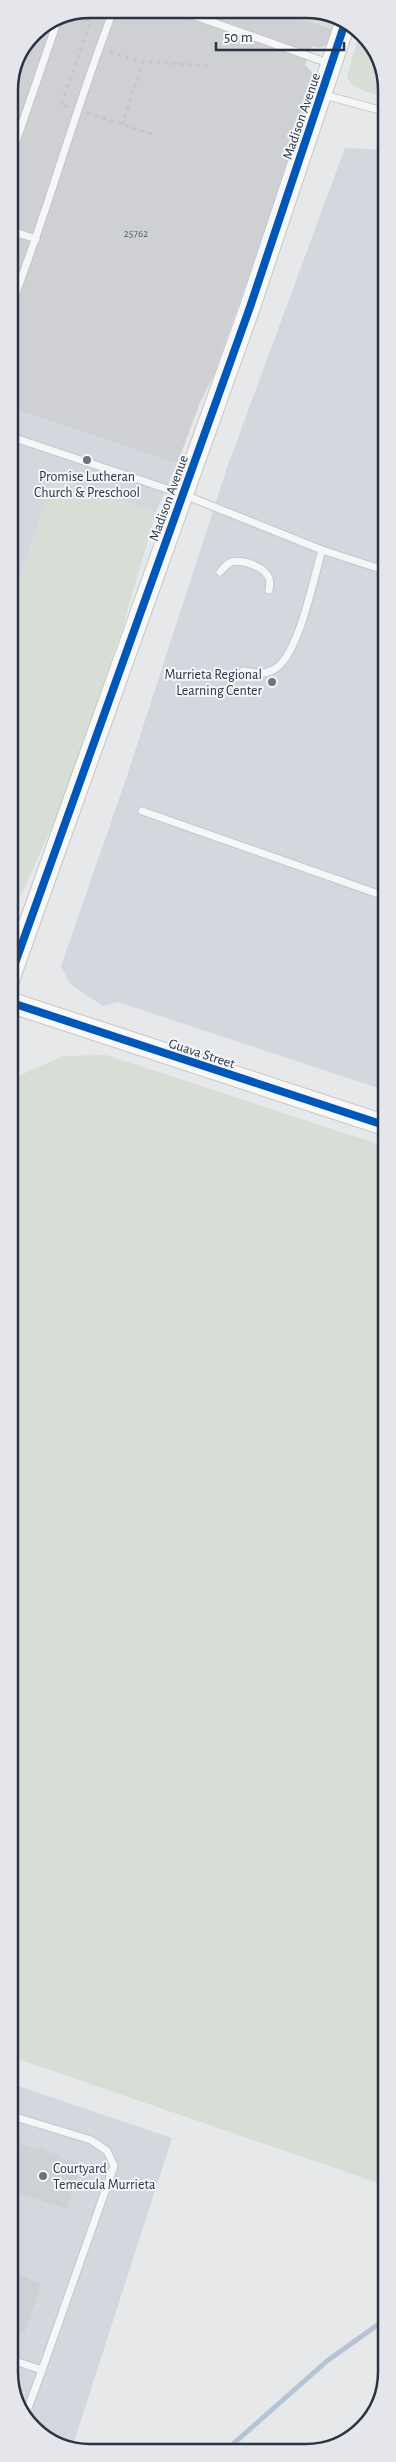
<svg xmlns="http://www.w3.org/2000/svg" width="396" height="2462" font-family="'Alegreya Sans',sans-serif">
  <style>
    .built { fill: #d4d7dd }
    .green { fill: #d6ded6 }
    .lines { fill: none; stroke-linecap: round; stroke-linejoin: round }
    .stream { stroke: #b4c4d5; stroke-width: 5 }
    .building { fill: #ced0d3 }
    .lane-casing { stroke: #c4c6c8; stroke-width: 9 }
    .secondary-casing { stroke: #c4c6c8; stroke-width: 22 }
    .path { stroke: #c5c6ca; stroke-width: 3; stroke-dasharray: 4 4; stroke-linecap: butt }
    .lane { stroke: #f5f6f7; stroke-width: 7 }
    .secondary { stroke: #f8f8f8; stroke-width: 20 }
    .cycleway-casing { stroke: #f4f6f9; stroke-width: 11 }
    .cycleway { stroke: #0057b8; stroke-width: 8 }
    .poi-dot { fill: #6c737f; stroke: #f4f6f9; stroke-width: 2 }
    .labels { text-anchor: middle; stroke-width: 4; stroke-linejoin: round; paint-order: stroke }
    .number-label { font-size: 11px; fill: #545c69 }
    .street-label { font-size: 14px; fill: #2b3445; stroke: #f4f6f9 }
    .poi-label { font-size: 14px; fill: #2b3445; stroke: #f4f6f9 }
    .rim { fill: none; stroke: #2b3445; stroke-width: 2.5 }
  </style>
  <rect width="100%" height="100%" fill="#e6e8ea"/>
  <path class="built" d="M 345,148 L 387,150 L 387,1091 L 118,1002 L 103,1006 L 71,985 L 61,966 L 126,779 L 228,465 Z
    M 9,407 L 177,464 L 156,512 L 54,479 L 9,608 Z
    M 9,2083 L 172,2138 L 71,2451 L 29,2425 L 9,2378 Z"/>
  <path class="green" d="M 278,11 L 327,11 L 340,20 L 337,31 Z
    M 360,32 C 374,41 387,80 387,97 C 374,93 351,91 347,76 Z
    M 54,478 L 156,512 L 122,629 L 63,802 L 9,922 L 9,608 Z
    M 106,1055 L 387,1147 L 387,2186 L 18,2059 L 9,2083 L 9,1094 L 14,1078 L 63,1056 Z"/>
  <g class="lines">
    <path class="stream" d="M 224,2452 L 327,2361 L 387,2318"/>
  </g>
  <path class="building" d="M 90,9 L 278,11 L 337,31 L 328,44 L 319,48 L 312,46 L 305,65 L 315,75 L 316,86 L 213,377 L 201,400 L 177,464 L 9,407 L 9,85 L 33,32 Z
    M 9,2139 L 37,2150 L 39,2147 L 60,2156 L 59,2158 L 82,2163 L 67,2209 L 9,2189 Z
    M 9,2271 L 41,2284 L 24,2334 L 9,2330 Z"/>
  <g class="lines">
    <g class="lane-casing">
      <path id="lane" d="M 178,10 L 331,64
        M 324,95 L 387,112
        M 9,162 L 57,22
        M 9,230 L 36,239
        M 9,311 C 48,212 75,108 114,9
        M 9,436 L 182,494 L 322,550 L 387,571
        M 220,572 C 222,570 226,565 229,563 C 240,558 264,566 269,578 C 270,582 270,586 269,590
        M 243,671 C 254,673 263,675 273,670 C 298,659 314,577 322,550
        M 142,811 L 387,897
        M 9,2115 L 91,2140 L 107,2151 L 114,2166 L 42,2370
        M 9,2359 L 42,2370 L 25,2416"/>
    </g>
    <g class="secondary-casing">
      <path id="secondary" d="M 9,980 L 250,307 L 345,23
        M 9,1002 L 387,1126"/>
    </g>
    <path class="path" d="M 110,52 L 138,61 L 210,66
      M 67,107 L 61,105 L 91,21 L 75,15
      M 87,113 L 155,135
      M 122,125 L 143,61"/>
    <use href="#lane" class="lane"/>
    <use href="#secondary" class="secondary"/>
    <g class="cycleway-casing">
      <path id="cycleway" d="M 9,980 L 250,307 L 345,23
        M 9,1002 L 387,1126"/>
    </g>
    <use href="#cycleway" class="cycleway"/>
  </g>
  <g class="poi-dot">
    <circle cx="87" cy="460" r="5"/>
    <circle cx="272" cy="682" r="5"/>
    <circle cx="43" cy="2176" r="5"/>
  </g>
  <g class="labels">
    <g class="number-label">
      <text x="136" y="237">25762</text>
    </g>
    <g class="street-label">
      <text transform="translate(301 116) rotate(-71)" y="5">Madison Avenue</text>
      <text transform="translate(168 498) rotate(-70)" y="5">Madison Avenue</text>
      <text transform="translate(202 1053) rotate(18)" y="5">Guava Street</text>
    </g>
    <g class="poi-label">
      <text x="87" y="481">Promise Lutheran<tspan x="87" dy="16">Church &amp; Preschool</tspan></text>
      <text x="262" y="679" text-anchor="end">Murrieta Regional<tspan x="262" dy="16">Learning Center</tspan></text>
      <text x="53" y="2173" text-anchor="start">Courtyard<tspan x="53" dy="16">Temecula Murrieta</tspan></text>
    </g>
  </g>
  <path d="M0 0H396V2462H0ZM90 18H306A72 72 0 0 1 378 90V2372A72 72 0 0 1 306 2444H90A72 72 0 0 1 18 2372V90A72 72 0 0 1 90 18Z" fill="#e4e6eb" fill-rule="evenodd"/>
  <path class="rim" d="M90 18H306A72 72 0 0 1 378 90V2372A72 72 0 0 1 306 2444H90A72 72 0 0 1 18 2372V90A72 72 0 0 1 90 18Z"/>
  <path d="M216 42v8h128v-8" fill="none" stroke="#2b3445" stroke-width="2.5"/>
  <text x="224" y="42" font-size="15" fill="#2b3445" stroke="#f4f6f9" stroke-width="4" paint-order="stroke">50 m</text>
</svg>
